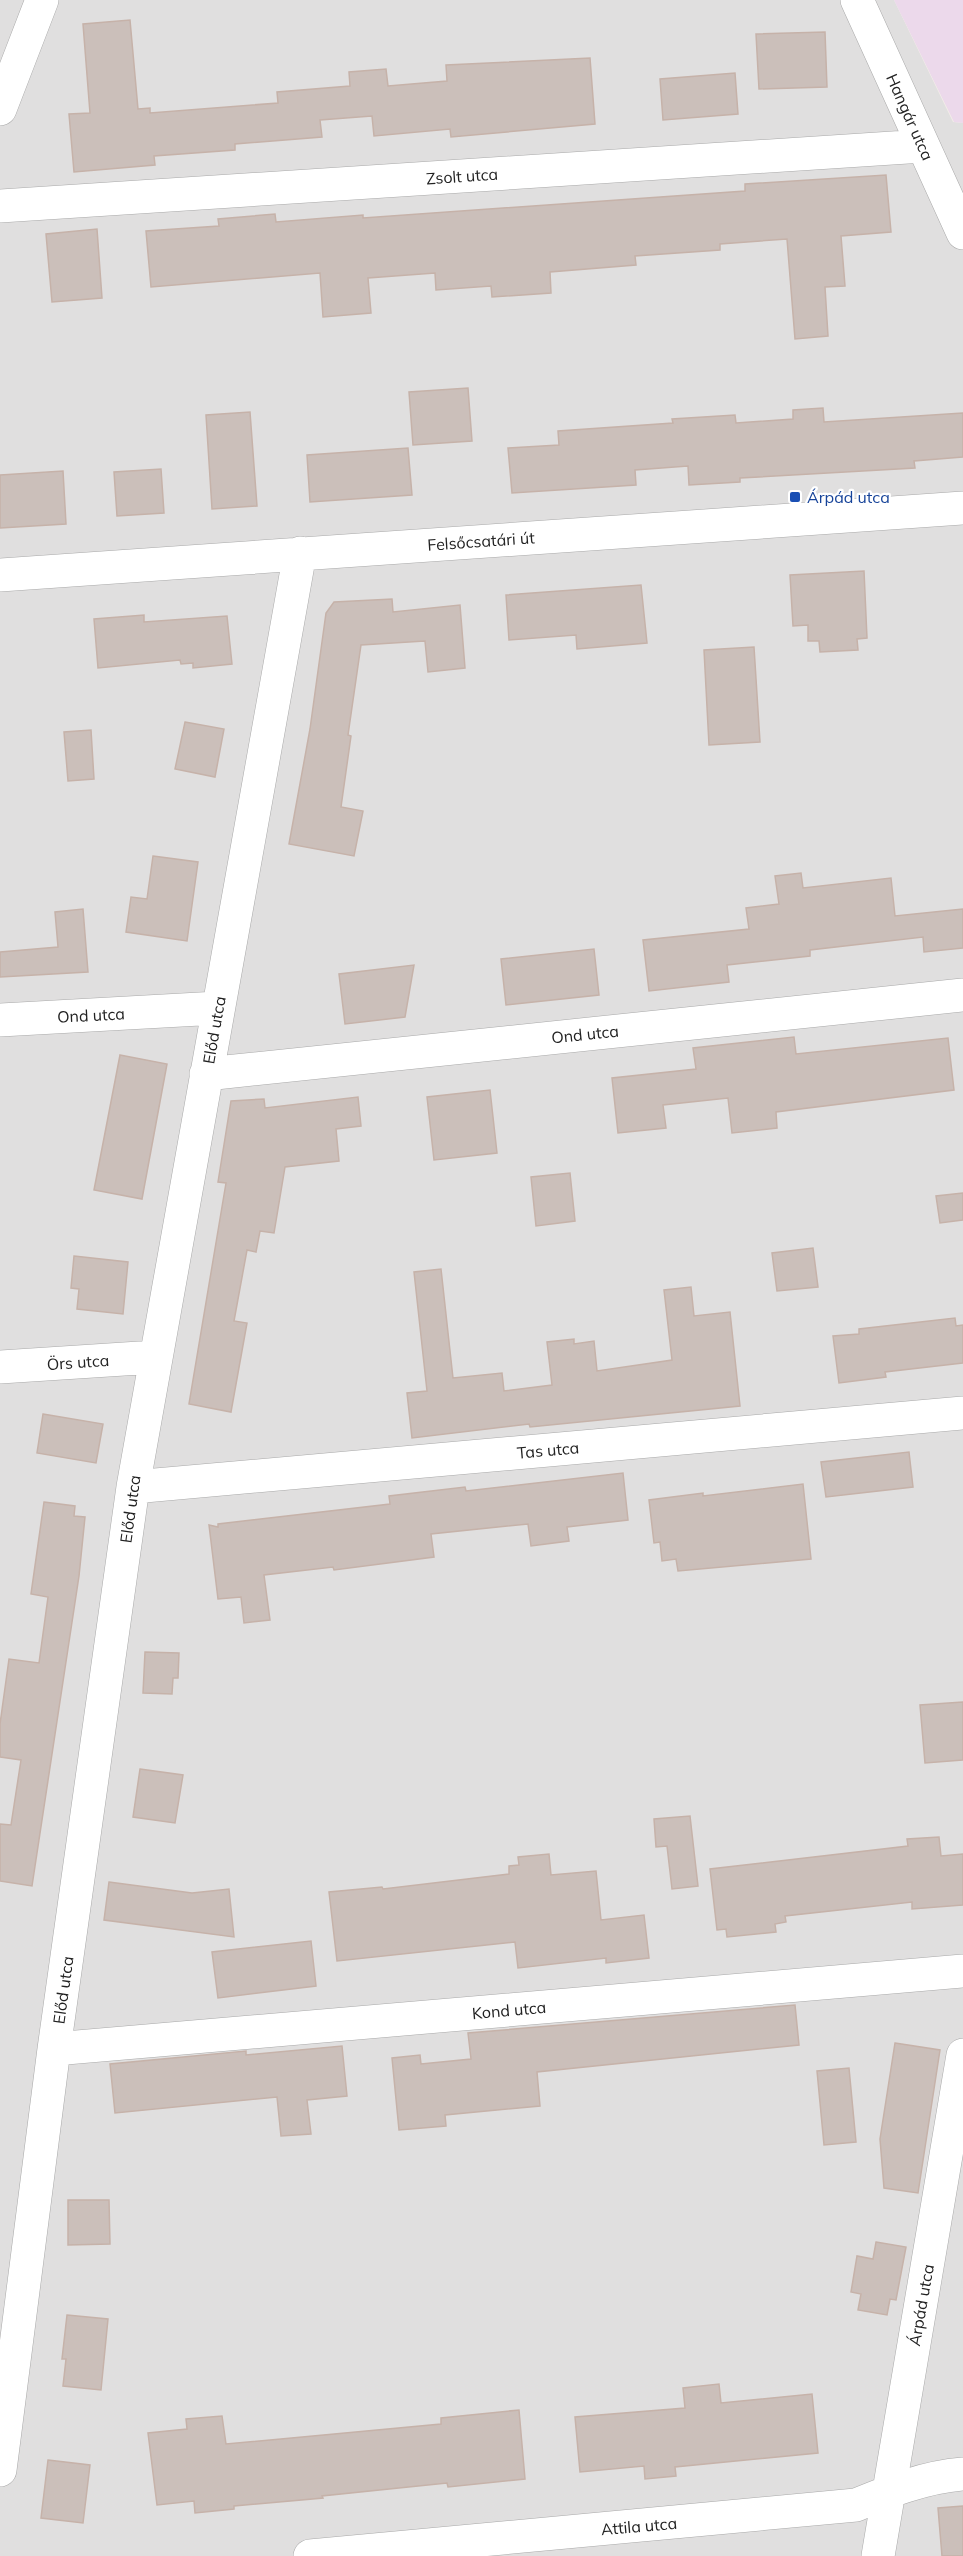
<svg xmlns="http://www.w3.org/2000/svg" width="963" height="2556" font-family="Mulish,sans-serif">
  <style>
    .residential { fill: #e0dfdf }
    .industrial { fill: #ecd9eb }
    .building { fill: #cbbfba; stroke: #c6b2a9; stroke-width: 1.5 }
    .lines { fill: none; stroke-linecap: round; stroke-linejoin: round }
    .minor-casing { stroke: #a9a9a9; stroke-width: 34 }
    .minor { stroke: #fff; stroke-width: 33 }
    .transit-dot { fill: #1a4fb4; stroke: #fff; stroke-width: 2 }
    .labels { text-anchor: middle; stroke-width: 4.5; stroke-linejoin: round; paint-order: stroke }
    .street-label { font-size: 16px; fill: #222; stroke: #fff }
    .transit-label { font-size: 16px; fill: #164399; stroke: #fff; text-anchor: start }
  </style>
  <rect width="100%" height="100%" fill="#f3eee8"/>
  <path class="residential" d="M 0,0 L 894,0 L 953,122 L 963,123 L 963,2556 L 0,2556 Z"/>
  <path class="industrial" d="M 894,0 L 963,0 L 963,123 L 954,122 Z"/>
  <path class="building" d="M 130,20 L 138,109 L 150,108 L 150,113 L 278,103 L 277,92 L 350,86 L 349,72 L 386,69 L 388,86 L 447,81 L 446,65 L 590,58 L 595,124 L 451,137 L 450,129 L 374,136 L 372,116 L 320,120 L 322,137 L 235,144 L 235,150 L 154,156 L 155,165 L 74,172 L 69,114 L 90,113 L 83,24 Z
    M 825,32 L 827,87 L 759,89 L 756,34 Z
    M 735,73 L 738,114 L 663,120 L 660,79 Z
    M 886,175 L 891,232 L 841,236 L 845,286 L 825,287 L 828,336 L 795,339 L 787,239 L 720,244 L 720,250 L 635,256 L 636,265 L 550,272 L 551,293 L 492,297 L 491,286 L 436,290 L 435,273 L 368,278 L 371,313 L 323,317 L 320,273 L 151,287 L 146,231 L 219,226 L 218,219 L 275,214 L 276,222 L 363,215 L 363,218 L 745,191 L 745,184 Z
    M 97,229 L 102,298 L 52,302 L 46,234 Z
    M 468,388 L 472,441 L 413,445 L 409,392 Z
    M 823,408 L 824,422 L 963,413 L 963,457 L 914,461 L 915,468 L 740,478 L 740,482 L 689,485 L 688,466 L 635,470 L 636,485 L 512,493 L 508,448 L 559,445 L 558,431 L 673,423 L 672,419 L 735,415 L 736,423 L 793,419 L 793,410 Z
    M 250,412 L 257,506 L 212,509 L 206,415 Z
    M 408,448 L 412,495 L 310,502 L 307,455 Z
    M 161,469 L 164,513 L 117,516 L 114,472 Z
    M 63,471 L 66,524 L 0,528 L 0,475 Z
    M 864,571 L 867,638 L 857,639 L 858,650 L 820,652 L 819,641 L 808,641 L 808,625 L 793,626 L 790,575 Z
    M 641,585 L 647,643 L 577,649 L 576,635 L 509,640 L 506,595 Z
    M 392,599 L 393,612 L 460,605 L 465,668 L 428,672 L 425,641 L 361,645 L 348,735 L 351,736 L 341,807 L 363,811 L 354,856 L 289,844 L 310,729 L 326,613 L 334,602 Z
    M 144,615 L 144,622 L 227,616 L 232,664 L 193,668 L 193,663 L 181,664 L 180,660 L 98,668 L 94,619 Z
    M 754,647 L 760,742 L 709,745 L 704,650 Z
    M 185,722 L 224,729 L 215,777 L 175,769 Z
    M 91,730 L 94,779 L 68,781 L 64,732 Z
    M 153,856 L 198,862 L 187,941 L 126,932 L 131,897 L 147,899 Z
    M 801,873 L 803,888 L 891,878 L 895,916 L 963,909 L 963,948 L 924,952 L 923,937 L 810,950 L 810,956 L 727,965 L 729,982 L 649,991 L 643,940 L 749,929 L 746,908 L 779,904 L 775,876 Z
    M 83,909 L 88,972 L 0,977 L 0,952 L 58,947 L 55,912 Z
    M 594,949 L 599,995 L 506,1005 L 501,959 Z
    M 414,965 L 405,1017 L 345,1024 L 339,974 Z
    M 794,1037 L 796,1054 L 948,1038 L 954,1090 L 776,1112 L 777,1128 L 732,1133 L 728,1098 L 663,1105 L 666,1128 L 618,1133 L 612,1078 L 696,1069 L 693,1048 Z
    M 120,1055 L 167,1064 L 142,1199 L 94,1190 Z
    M 490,1090 L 497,1153 L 434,1160 L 427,1097 Z
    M 358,1097 L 361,1126 L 336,1129 L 339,1161 L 285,1167 L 274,1233 L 260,1231 L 256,1252 L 247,1250 L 234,1321 L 247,1323 L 231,1412 L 189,1404 L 226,1183 L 218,1182 L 231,1101 L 264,1099 L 265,1108 Z
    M 570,1173 L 575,1221 L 536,1226 L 531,1177 Z
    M 963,1193 L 963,1220 L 940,1223 L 936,1196 Z
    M 813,1248 L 818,1287 L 777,1291 L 772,1253 Z
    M 74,1256 L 128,1262 L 123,1314 L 77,1309 L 79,1289 L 71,1288 Z
    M 441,1269 L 453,1378 L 502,1373 L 504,1391 L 552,1385 L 547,1342 L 574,1339 L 574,1344 L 594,1341 L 597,1371 L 672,1360 L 664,1290 L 691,1287 L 694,1316 L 730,1312 L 740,1406 L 530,1427 L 529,1424 L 412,1438 L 407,1393 L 427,1391 L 414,1272 Z
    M 955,1318 L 956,1326 L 963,1325 L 963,1363 L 885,1372 L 886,1377 L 839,1383 L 833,1336 L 859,1334 L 859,1329 Z
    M 43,1414 L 103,1424 L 96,1463 L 37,1453 Z
    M 909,1452 L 913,1487 L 826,1497 L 821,1462 Z
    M 623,1473 L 628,1520 L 567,1527 L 569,1541 L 531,1546 L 528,1524 L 431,1534 L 434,1557 L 334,1570 L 333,1567 L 264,1575 L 270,1620 L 244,1623 L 241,1597 L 218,1599 L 209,1525 L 218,1527 L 218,1524 L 390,1504 L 389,1496 L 465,1487 L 466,1491 Z
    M 803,1484 L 811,1559 L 678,1571 L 676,1559 L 662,1561 L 660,1542 L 654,1543 L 649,1500 L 703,1493 L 703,1496 Z
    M 44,1502 L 75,1506 L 74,1516 L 85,1517 L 79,1576 L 32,1886 L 0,1881 L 0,1824 L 11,1825 L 21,1760 L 0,1757 L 0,1724 L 9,1659 L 39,1663 L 48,1597 L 31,1594 Z
    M 145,1652 L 179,1653 L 178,1678 L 173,1678 L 172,1694 L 143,1693 Z
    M 963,1702 L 963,1760 L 925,1763 L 920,1705 Z
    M 140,1769 L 183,1775 L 175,1823 L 133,1817 Z
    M 690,1816 L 698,1886 L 672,1889 L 667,1846 L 656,1847 L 654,1819 Z
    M 939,1837 L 941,1856 L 963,1854 L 963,1905 L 912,1909 L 912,1902 L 785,1916 L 786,1922 L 775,1924 L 776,1932 L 727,1937 L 726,1929 L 717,1930 L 710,1869 L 908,1846 L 907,1839 Z
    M 549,1854 L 551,1875 L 596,1871 L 601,1920 L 644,1915 L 649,1958 L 606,1963 L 606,1958 L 518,1968 L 515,1942 L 337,1961 L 329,1892 L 382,1887 L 383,1889 L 509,1874 L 509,1866 L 519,1865 L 518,1857 Z
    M 109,1882 L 192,1893 L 229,1889 L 234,1937 L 104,1920 Z
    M 311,1941 L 316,1986 L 218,1998 L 212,1952 Z
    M 795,2005 L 799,2045 L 537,2072 L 540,2106 L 445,2115 L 446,2126 L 399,2130 L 392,2058 L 420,2055 L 421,2064 L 471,2059 L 468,2033 Z
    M 895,2043 L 940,2050 L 918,2193 L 884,2188 L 880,2139 Z
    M 342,2046 L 347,2096 L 307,2100 L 311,2134 L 281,2136 L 277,2097 L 115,2113 L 110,2064 L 246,2051 L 246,2055 Z
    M 849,2068 L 856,2142 L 824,2145 L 817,2071 Z
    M 68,2200 L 109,2200 L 110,2244 L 68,2245 Z
    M 876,2242 L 906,2247 L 896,2300 L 890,2299 L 887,2315 L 858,2310 L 861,2294 L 851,2292 L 857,2256 L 873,2259 Z
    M 67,2315 L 108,2319 L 101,2390 L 63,2386 L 66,2359 L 62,2359 Z
    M 719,2384 L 721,2403 L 812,2394 L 818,2453 L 675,2467 L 676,2476 L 645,2479 L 644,2466 L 580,2472 L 575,2417 L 685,2408 L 683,2388 Z
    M 519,2410 L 525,2479 L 448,2487 L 447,2483 L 322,2496 L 323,2498 L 234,2506 L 234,2509 L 195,2513 L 194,2501 L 157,2505 L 148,2433 L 187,2429 L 186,2419 L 222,2416 L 226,2444 L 441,2424 L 441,2418 Z
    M 48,2460 L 90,2465 L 83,2523 L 41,2518 Z
    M 963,2506 L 963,2556 L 942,2556 L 938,2508 Z"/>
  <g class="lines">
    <g class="minor-casing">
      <path id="minor" d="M 857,0 L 963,233
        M 0,109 L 42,0
        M 0,206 L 923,146
        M 0,575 L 963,508
        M 0,1020 L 218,1008
        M 206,1074 L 963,995
        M 0,1367 L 155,1357
        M 133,1487 L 963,1413
        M 54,2049 L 963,1971
        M 0,2470 L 54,2049 L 133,1487 L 300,553
        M 310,2556 L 856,2505 C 890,2491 925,2477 963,2474
        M 878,2556 L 963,2055"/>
    </g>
    <use href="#minor" class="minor"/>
  </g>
  <rect class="transit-dot" x="789" y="491" width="12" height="12" rx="3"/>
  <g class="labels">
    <g class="street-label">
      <text transform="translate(910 117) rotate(66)" y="6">Hangár utca</text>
      <text transform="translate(462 176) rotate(-4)" y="6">Zsolt utca</text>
      <text transform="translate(481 541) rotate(-4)" y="6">Felsőcsatári út</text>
      <text transform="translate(91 1015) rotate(-3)" y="6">Ond utca</text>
      <text transform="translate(214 1030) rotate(-80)" y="6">Előd utca</text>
      <text transform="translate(585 1034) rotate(-6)" y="6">Ond utca</text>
      <text transform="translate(78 1362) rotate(-4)" y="6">Örs utca</text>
      <text transform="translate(548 1450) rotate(-5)" y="6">Tas utca</text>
      <text transform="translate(130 1509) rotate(-82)" y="6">Előd utca</text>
      <text transform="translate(63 1990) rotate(-82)" y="6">Előd utca</text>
      <text transform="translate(509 2010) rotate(-5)" y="6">Kond utca</text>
      <text transform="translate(921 2305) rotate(-80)" y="6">Árpád utca</text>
      <text transform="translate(639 2526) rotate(-5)" y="6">Attila utca</text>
    </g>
    <g class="transit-label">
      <text x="807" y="503">Árpád utca</text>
    </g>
  </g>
</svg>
